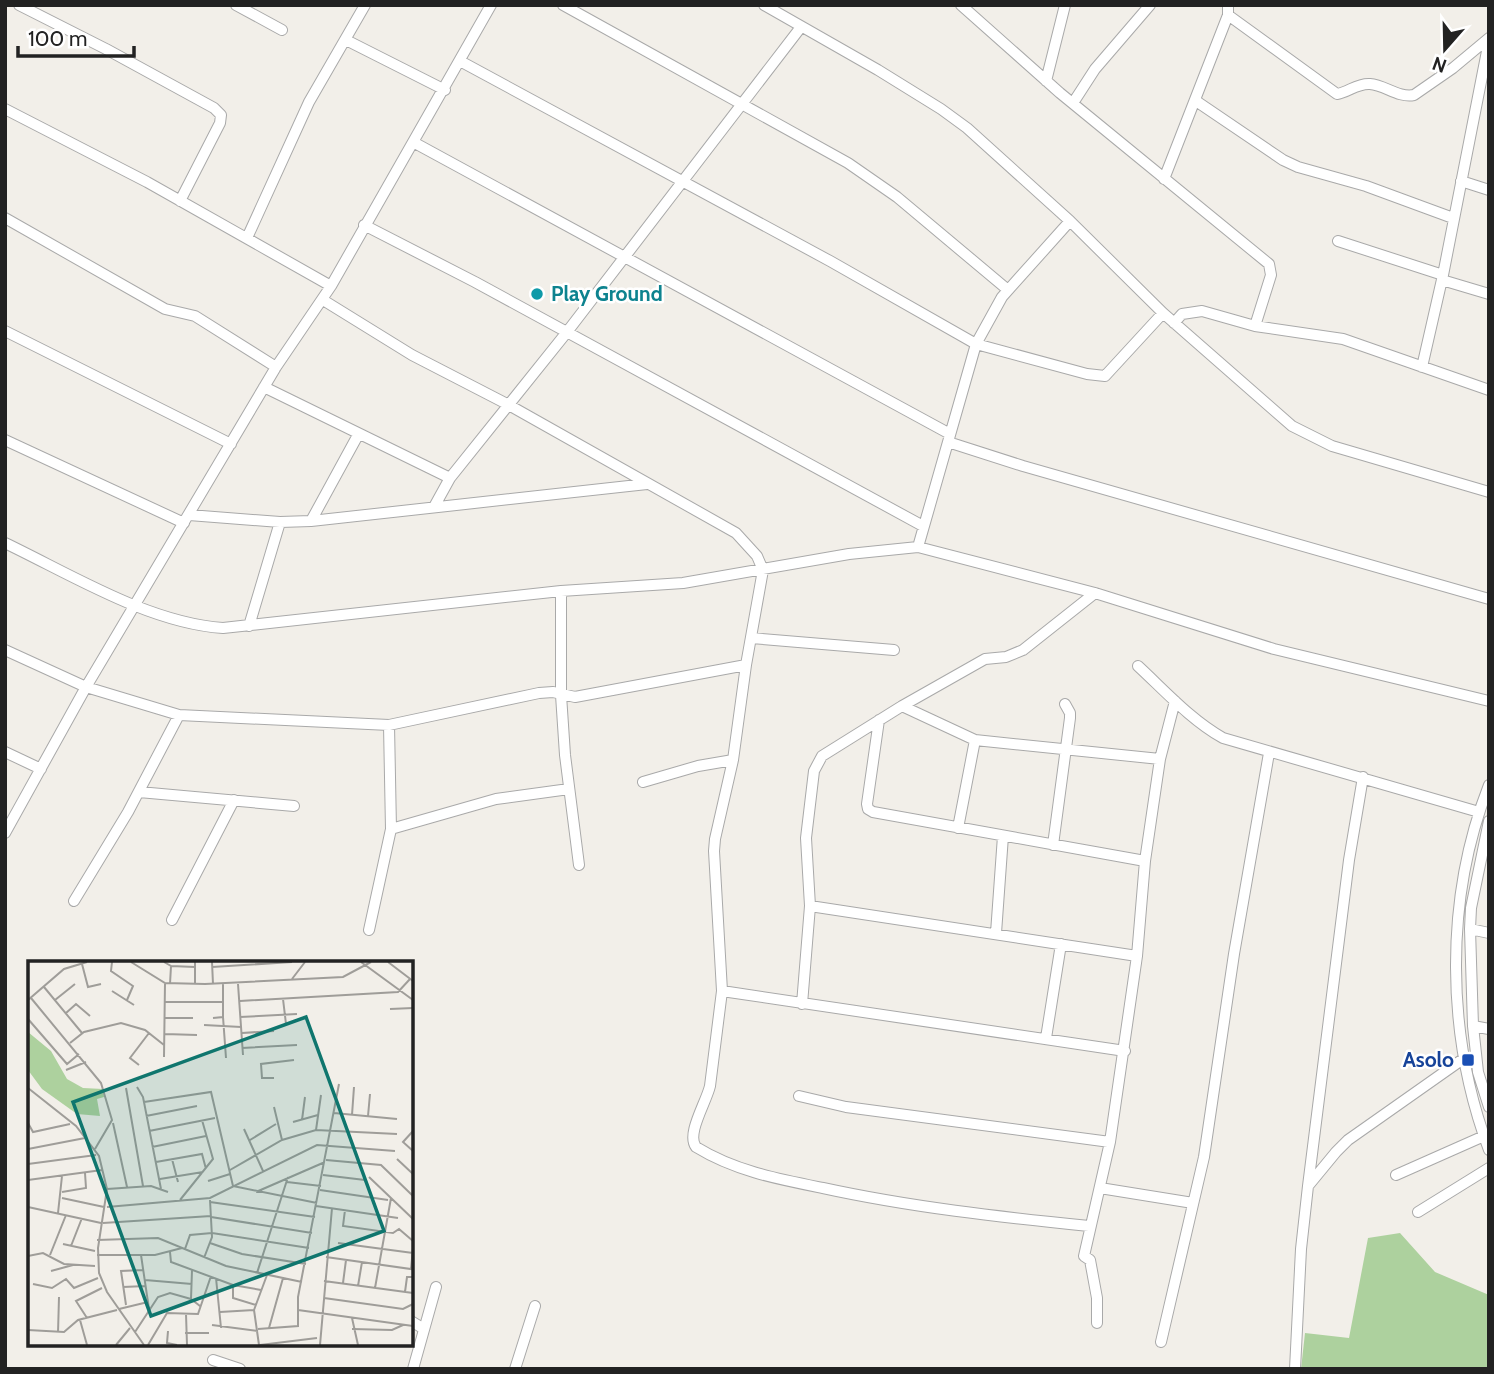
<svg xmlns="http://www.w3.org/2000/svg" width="1494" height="1374" font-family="Cabin,sans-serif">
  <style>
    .forest { fill: #add19e }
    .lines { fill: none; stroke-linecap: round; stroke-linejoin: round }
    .minor-casing { stroke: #a9a9a9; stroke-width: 12 }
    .minor { stroke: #fff; stroke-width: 10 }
    .culture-dot { fill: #0f9aa8; stroke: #fff; stroke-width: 2.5 }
    .transit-dot { fill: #1a4fb4; stroke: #fff; stroke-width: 2.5 }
    .labels { text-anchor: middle; stroke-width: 5; stroke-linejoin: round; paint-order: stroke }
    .culture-label { font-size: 21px; font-weight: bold; fill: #0d838f; stroke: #fff; text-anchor: start }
    .transit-label { font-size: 21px; font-weight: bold; fill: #164399; stroke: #fff; text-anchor: end }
    .inset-road { fill: none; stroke: #9f9d99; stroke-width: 2 }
    .view { fill: #0f766e; fill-opacity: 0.15; stroke: #0f766e; stroke-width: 3.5 }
    .inset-edge { fill: none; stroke: #222; stroke-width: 3.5 }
  </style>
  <rect width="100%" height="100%" fill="#f2efe9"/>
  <path class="forest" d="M 1400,1233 L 1435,1272 L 1489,1295 L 1489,1369 L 1301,1369 L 1305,1333 L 1349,1338 L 1368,1238 Z"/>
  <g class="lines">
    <g class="minor-casing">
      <path id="minor" d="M 19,5 L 106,49 L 214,108 L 221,115 L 220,123 L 180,201
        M 236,5 L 282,30
        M 563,5 L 848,163 L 897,197 L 1008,290
        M 764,5 L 878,70 L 941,109 L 967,128 L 1070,221 L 1163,313 L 1292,426 L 1332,446 L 1489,492
        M 961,5 L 1060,93 L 1269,264 L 1271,275 L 1255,326
        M 1228,15 L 1337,94 C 1349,92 1357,83 1370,84 C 1385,85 1398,98 1414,95 L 1453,68 L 1489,38
        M 346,40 L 445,90
        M 460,61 L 830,261 L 976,344 L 1087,374 L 1105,376 L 1163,313
        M 1046,81 L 1065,5
        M 1196,101 L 1283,160 L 1298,167 L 1366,186 L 1453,218
        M 1073,103 L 1095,69 L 1150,5
        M 5,109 L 147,182 L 331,286
        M 413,142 L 950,434
        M 1164,179 L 1228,15 L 1228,5
        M 1461,181 L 1489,190
        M 5,218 L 165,309 L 195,316 L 276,367
        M 364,225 L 475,282 L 923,526
        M 247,238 L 309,102 L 365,5
        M 1338,241 L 1443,275
        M 1442,280 L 1489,294
        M 323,300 L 412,355 L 507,404 L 736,533 L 757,556 L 763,570 L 746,665 L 733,760 L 715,839 L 714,851 L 722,991 L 710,1086 C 706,1103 686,1134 696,1147 C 735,1171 778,1179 823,1188 C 910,1207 1000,1217 1089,1226
        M 1174,323 L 1182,314 L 1202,311 L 1255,326 L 1343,339 L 1489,390
        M 5,331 L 231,444
        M 1422,367 L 1443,275 L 1489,41
        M 264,387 L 450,478
        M 5,440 L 184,523
        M 948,442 L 1023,466 L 1489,599
        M 434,507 L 450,478 L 567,332 L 801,27
        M 189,515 L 280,522 L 311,521 L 647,484
        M 311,521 L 358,435
        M 5,543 C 72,575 149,623 223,628 L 561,591 L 683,583 L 849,554 L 918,547 L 1095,593 L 1274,649 L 1489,701
        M 918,547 L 976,344 L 1002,297 L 1070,221
        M 561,591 L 561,695 L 565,755 L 579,865
        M 249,626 L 280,522
        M 751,638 L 894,650
        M 5,650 L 86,687 L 179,715 L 389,725 L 539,693 L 553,692 L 575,697 L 746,665
        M 1138,666 C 1165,691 1191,720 1223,738 L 1479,812
        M 902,706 L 975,740 L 1160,759
        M 879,720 L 867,804 L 868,809 L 873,812 L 1145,861
        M 5,752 L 41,769
        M 643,782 L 698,766 L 733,760
        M 1489,785 C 1444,900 1446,1035 1489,1150
        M 139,792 L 294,806
        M 1489,821 L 1471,908 L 1470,929 L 1473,1026 L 1478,1072 L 1489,1107
        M 958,828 L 975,740
        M 391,829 L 496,799 L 569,789
        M 5,833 L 86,687 L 276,367 L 331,286 L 491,5
        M 1053,845 L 1070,718 L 1070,713 L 1065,704
        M 74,901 L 128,812 L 179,715
        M 810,906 L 1137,956
        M 172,920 L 234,800
        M 1470,929 L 1489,933
        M 369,930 L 391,829 L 389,725
        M 996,933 L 1003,836
        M 722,991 L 1125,1051
        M 802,1004 L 810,906 L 806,838 L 814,771 L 822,756 L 902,706 L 985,659 L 1006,657 L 1023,650 L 1095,593
        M 1473,1026 L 1489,1029
        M 1046,1038 L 1061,944
        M 799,1096 L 846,1107 L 1110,1142
        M 1396,1175 L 1484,1136
        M 1308,1186 L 1349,860 L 1363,777
        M 1100,1188 L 1193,1203
        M 1418,1212 L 1489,1168
        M 411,1321 L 424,1329
        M 1097,1323 L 1097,1298 L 1090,1260 L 1084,1256 L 1110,1142 L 1137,956 L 1145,861 L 1160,759 L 1175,701
        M 1161,1342 L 1204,1157 L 1234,954 L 1269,753
        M 213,1360 L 240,1369
        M 413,1369 L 436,1287
        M 515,1369 L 535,1306
        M 1295,1369 L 1301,1249 L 1308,1186 L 1336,1152 L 1348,1140 L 1463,1059"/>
    </g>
    <use href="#minor" class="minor"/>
  </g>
  <circle class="culture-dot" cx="537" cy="294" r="7"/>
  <rect class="transit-dot" x="1461" y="1053" width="14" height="14" rx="3.5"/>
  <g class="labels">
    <g class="culture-label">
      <text x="551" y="301">Play Ground</text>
    </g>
    <g class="transit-label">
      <text x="1454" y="1067">Asolo</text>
    </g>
  </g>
  <g transform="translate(28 961)">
    <rect width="385" height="385" fill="#f2efe9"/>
    <path d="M 0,71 L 23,90 L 39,118 L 55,127 L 75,128 L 76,136 L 69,138 L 72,155 L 49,153 L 14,128 L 0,109 Z" fill="#add19e"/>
    <path class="inset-road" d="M 84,1 L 83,10 L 105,25 L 99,39M 103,1 L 137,22 L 177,23 L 315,16 L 343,1M 136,1 L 143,5 L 142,23M 184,1 L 185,23M 333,1 L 385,39M 360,1 L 385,20M 54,3 L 60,26 L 73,23M 143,5 L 167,6M 184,6 L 264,1M 264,18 L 277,1M 167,23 L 167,1M 210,23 L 215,94M 16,26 L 54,72M 84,30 L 106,44M 3,37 L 73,122 L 84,159 L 67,188M 255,38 L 258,63M 0,39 L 36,8 L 59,1M 27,39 L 47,23M 212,40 L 370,31 L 382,18M 137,41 L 195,41M 362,48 L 385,47M 38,52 L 48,43 L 62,55M 195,56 L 198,97M 212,56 L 269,53M 137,57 L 165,57M 185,57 L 195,56 L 195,23M 0,58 L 39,103 L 51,93M 176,64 L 213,66M 214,72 L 246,70M 137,73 L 169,74M 42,82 L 56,71 L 93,62 L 117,69 L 136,84M 214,87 L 269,84M 136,96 L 137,22M 111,104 L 102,97 L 121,72M 38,109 L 58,101M 246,117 L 234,117 L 233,103 L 266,99M 109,126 L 115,136 L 133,228M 0,127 L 48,165 L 71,195 L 79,228 L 70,287 L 71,312 L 79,331 L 116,384M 98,127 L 115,225M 116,141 L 183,131 L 205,225M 246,146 L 254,179M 306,152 L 369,158M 324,154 L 326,126M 118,155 L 169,145M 340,155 L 342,133M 274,159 L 277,136M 265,161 L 290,154M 0,162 L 5,171 L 42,163M 85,162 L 99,226M 216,168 L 235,210M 288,169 L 293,134M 121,170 L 187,157M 385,170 L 375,181 L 385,190M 222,179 L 248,163M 124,186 L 178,175M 0,188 L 57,177M 144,198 L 150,221M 369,198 L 385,213M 298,199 L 353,204 L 385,235M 128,201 L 174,193 L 178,208M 0,203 L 68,194M 202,209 L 254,179 L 288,169 L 369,173M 295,214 L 337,219M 341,216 L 385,258M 132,218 L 175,211M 0,219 L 74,209M 180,220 L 202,213M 259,221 L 293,225M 205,225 L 289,242M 79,228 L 123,225 L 140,231M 292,229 L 360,239M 34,231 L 58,227 L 57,212M 228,231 L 297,201M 34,237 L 76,246M 152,239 L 185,198 L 174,159M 182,241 L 287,256M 288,245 L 370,257M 0,246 L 73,262M 79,246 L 182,237 L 289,184 L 367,190M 317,249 L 315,265 L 365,272 L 371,268 L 385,280M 30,252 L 34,215M 183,256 L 284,272M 75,262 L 183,255M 69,279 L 130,277 L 198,305 L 274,321M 182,282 L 214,293 L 278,303M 310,282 L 385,292M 35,283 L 67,290M 43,285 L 54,257M 157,288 L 162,274 L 184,272 L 281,287M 142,291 L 143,301 L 205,324 L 233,329M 22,294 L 38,254M 69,294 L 127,294 L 154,287M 113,294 L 121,348M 0,295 L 15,292 L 36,303 L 67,305M 298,296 L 383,308 L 385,287M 176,297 L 184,276 L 182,239M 164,309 L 163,338 L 172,345M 23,310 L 45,304M 229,312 L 260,216M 188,317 L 193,367M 117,319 L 164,323M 296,320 L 385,332M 315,322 L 318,299M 5,323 L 24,327 L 38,318 L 46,327 L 70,317M 205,324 L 205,337 L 228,344M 330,325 L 334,301M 95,326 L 118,325M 347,327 L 363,237M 377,331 L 379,316 L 385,316M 296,337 L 375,348 L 385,343M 98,344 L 93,310 L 115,309M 91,348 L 120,341M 270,349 L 385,365M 192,351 L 226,349M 158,353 L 159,384M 59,357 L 48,340 L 74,327M 324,357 L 330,384M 52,359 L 59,384M 184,364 L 230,370M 241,367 L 255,317M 230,368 L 270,365 L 270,336 L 311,123M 324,368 L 364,369 L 375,364M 0,369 L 36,371 L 50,359 L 89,349M 140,370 L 139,382 L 149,384M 107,371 L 130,336 L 142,332 L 163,338M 30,372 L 31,336M 157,372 L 181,372M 88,384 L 102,367M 120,384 L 139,352 L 170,353 L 183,315M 231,384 L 226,349 L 239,314M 232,384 L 289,377M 292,384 L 304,247"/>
    <path class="view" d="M 278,56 L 356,270 L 123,355 L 45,141 Z"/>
    <rect width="385" height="385" class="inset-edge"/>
  </g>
  <rect width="1494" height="1374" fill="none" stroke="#222222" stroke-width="14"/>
  <g transform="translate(1445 49) rotate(200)" stroke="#ffffff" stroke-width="5" paint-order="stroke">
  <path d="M0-5L12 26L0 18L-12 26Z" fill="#222222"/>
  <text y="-10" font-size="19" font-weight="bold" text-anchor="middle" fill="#222222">N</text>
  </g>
  <path d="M18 46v10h116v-10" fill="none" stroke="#222222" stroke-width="3.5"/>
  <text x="28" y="46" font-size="21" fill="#222222" stroke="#ffffff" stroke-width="5" paint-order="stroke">100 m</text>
</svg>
